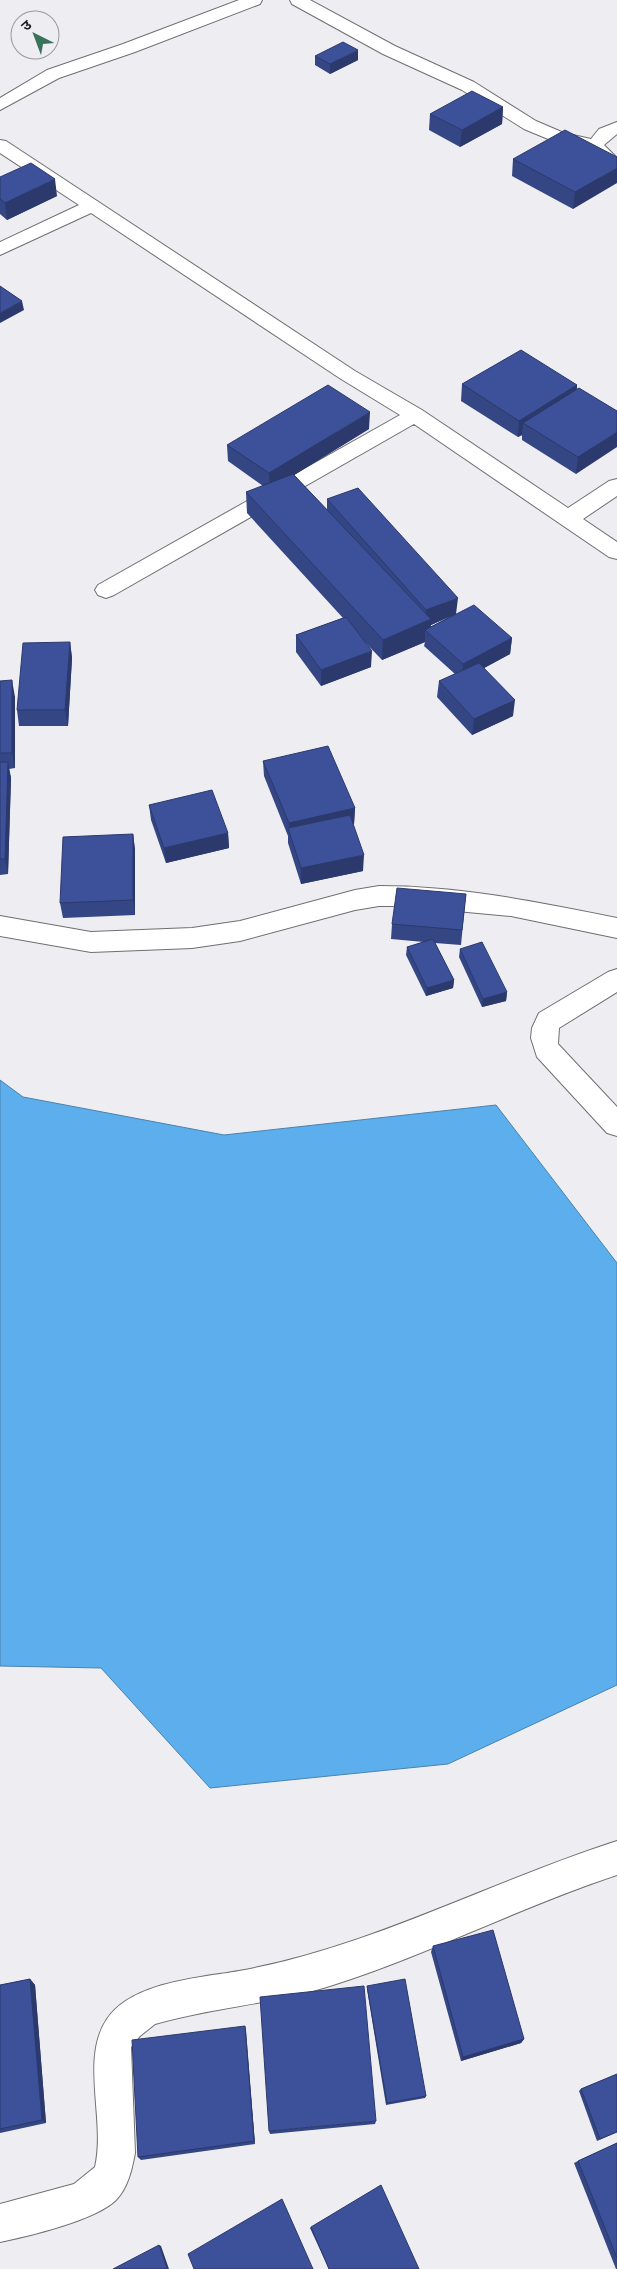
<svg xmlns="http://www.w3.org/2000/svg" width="617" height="2269" font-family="'Alegreya Sans','Noto Sans Devanagari',sans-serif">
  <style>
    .water { fill: #5daeed; stroke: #4982ae }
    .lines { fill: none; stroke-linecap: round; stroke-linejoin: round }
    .minor-casing { stroke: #6f6e72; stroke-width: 2 }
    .minor { fill: #fff; fill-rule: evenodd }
    .wall { fill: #344684; fill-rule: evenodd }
    .shaded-wall { fill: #2b396c }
    .building { fill: #3d519a; stroke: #2b396c }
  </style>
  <rect width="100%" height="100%" fill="#eeedf1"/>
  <path class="water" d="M 0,1080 L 23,1097 L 224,1135 L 496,1105 L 617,1263 L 617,1685 L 448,1764 L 210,1788 L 101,1668 L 0,1666 Z"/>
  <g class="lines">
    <g class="minor-casing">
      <path id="minor" d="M 239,0 L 262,0 L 260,4 L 135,52 L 59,78 L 0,110 L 0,98 L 47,70 L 123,44 Z
        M 290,0 L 310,0 L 395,46 L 474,82 L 536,121 L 564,133 L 591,139 L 599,129 L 617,122 L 617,134 L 604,145 L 617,158 L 617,172 C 604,169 596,159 589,149 L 553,141 L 524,129 L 462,90 L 383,54 L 292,4 Z
        M 0,140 L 6,141 L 355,371 L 422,410 L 568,508 L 609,481 L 617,479 L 617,496 L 583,519 L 617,542 L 617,559 L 609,557 L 414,424 L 114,595 L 106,598 L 98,595 L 95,590 L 98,585 L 400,415 L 341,379 L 91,213 L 0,255 L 0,242 L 79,205 L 0,153 Z
        M 379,886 C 460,886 538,902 617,918 L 617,938 L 511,916 L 403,906 L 379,906 L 355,910 L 240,941 L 192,948 L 91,952 L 0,936 L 0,916 L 91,932 L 192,928 L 240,921 L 355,890 Z
        M 617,969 L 617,992 L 559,1028 L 558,1044 L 617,1107 L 617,1136 L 607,1133 L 537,1057 L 531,1038 L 532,1028 L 539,1013 L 608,972 Z
        M 617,1841 L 617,1875 C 520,1907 430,1954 333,1985 C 275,2004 213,2007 155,2024 L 140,2036 L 131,2047 L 135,2153 C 132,2169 128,2188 116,2200 C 96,2220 29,2236 0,2242 L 0,2204 L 74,2184 L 95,2167 C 106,2120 80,2059 107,2019 C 132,1982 199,1978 239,1971 C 372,1947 489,1882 617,1841 Z"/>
    </g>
    <use href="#minor" class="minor"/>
  </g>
  <path class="wall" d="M 315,56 L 358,60 L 330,74 L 315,65 Z
    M 503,107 L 502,124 L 460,147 L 429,130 L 430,114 Z
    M 617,157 L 573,209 L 512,176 L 513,159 Z
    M 0,177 L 57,196 L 7,220 L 0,214 Z
    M 462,384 L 577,385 L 577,389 L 617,411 L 576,474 L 522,440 L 522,435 L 518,437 L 461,401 Z
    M 369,429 L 294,475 L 327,510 L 327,499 L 456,614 L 512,638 L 510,654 L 484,668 L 513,716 L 472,735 L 437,697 L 439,681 L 455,674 L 424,646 L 425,642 L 382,660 L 363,640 L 371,667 L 321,686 L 296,652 L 296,635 L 343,618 L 247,513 L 246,492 L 263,486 L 228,461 L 227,445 ZM 453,615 L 430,627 L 431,625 Z
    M 70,642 L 72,658 L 68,726 L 19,726 L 17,710 Z
    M 0,681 L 15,697 L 15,768 L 9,769 L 11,778 L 8,874 L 0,875 Z
    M 263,761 L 355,808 L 354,824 L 353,824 L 363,871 L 301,884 L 288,843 L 288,836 L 264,776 Z
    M 149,805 L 228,833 L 229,848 L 166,863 L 151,820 Z
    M 133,834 L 135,850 L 135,915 L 63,918 L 60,903 Z
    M 466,894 L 461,945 L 435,943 L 454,980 L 453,988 L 426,996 L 406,955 L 407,947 L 424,942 L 391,939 L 392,924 Z
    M 460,949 L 507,992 L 506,1001 L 482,1007 L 459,957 Z
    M 433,1946 L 524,2039 L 521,2043 L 461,2061 L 431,1952 Z
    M 30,1979 L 35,1985 L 46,2123 L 0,2133 L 0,1985 Z
    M 367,1986 L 426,2096 L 425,2098 L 386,2105 L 367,1989 Z
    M 245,2026 L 255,2144 L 141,2160 L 138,2157 Z
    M 617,2074 L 617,2132 L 597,2141 L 579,2091 L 581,2089 Z
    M 376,2121 L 375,2124 L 270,2134 L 269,2131 Z
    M 617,2143 L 617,2269 L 616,2269 L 574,2163 L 578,2161 Z
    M 311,2227 L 419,2269 L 329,2269 L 310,2228 Z"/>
  <path class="shaded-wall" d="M 358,50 L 358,60 L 330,74 L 330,64 Z
    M 503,107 L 502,124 L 460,147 L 462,130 Z
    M 617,168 L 617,183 L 573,209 L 575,192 Z
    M 55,179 L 57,196 L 7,220 L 5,203 Z
    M 22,301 L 24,310 L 0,323 L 0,313 Z
    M 577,385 L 575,402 L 523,423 L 522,435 L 518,437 L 519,421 Z
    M 370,412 L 369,429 L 270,490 L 269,473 Z
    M 617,432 L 617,447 L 576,474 L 578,457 Z
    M 458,598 L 456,614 L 431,625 L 430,634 L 425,630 L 425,642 L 382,660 L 383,640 L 425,622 L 426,610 Z
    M 512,638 L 510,654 L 462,680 L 463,664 Z
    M 70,642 L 72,658 L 68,726 L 65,710 Z
    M 372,651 L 371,667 L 321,686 L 321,670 Z
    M 12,680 L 15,697 L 15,768 L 12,753 Z
    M 515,700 L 513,716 L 472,735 L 474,719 Z
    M 8,762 L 11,778 L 8,874 L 5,859 Z
    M 355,808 L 354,824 L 291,838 L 289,831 L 289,823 Z
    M 228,833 L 229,848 L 166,863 L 164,848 Z
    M 133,834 L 135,850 L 135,915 L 133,900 Z
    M 364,855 L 363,871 L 301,884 L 301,868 Z
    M 454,980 L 453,988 L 426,996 L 427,988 Z
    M 507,992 L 506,1001 L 482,1007 L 483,999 Z
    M 30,1979 L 35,1985 L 46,2123 L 42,2120 Z
    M 245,2026 L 246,2030 L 255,2144 L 254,2141 Z
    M 524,2039 L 521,2043 L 461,2061 L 463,2057 Z
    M 159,2245 L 161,2246 L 169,2269 L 167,2269 Z"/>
  <path class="building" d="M 343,42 L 358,50 L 330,64 L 315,56 Z
    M 472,91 L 503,107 L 462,130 L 430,114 Z
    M 565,130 L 617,157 L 617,168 L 575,192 L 513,159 Z
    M 31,163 L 55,179 L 5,203 L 0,199 L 0,177 Z
    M 0,286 L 22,301 L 0,313 Z
    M 521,350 L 577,385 L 519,421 L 462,384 Z
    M 328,385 L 370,412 L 269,473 L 227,445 Z
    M 579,388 L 617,411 L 617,432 L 578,457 L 523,423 Z
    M 293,474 L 431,619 L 383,640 L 246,492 Z
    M 358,488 L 458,598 L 426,610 L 327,499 Z
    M 474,605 L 512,638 L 463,664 L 425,630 Z
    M 346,617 L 372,651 L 321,670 L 296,635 Z
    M 70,642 L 65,710 L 17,710 L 23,643 Z
    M 479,663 L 515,700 L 474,719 L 439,681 Z
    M 12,680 L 12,753 L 0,753 L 0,681 Z
    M 328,746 L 355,808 L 289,823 L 263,761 Z
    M 0,762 L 8,762 L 5,859 L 0,859 Z
    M 212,790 L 228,833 L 164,848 L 149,805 Z
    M 350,815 L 364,855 L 301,868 L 288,828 Z
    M 133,834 L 133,900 L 60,903 L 63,837 Z
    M 397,888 L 466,894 L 462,930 L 392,924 Z
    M 433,939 L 454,980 L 427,988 L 407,947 Z
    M 482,942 L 507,992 L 483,999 L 460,949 Z
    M 493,1930 L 524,2039 L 463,2057 L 433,1946 Z
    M 30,1979 L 42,2120 L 0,2129 L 0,1985 Z
    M 405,1979 L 426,2096 L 387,2103 L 367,1986 Z
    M 364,1986 L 376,2121 L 269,2131 L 260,1997 Z
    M 245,2026 L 254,2141 L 138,2157 L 132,2040 Z
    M 617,2074 L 617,2132 L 600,2139 L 581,2089 Z
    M 617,2143 L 617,2258 L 578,2161 Z
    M 381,2185 L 419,2269 L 329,2269 L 311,2227 Z
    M 282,2199 L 313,2269 L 194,2269 L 188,2254 Z
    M 159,2245 L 167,2269 L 113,2269 Z"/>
  <g transform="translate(35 35) rotate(318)"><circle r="24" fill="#eeedf1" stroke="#9a999c"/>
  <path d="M0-4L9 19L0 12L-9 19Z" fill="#39735c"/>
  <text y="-8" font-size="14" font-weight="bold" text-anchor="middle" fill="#1b1b1c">उ</text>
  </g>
</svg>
